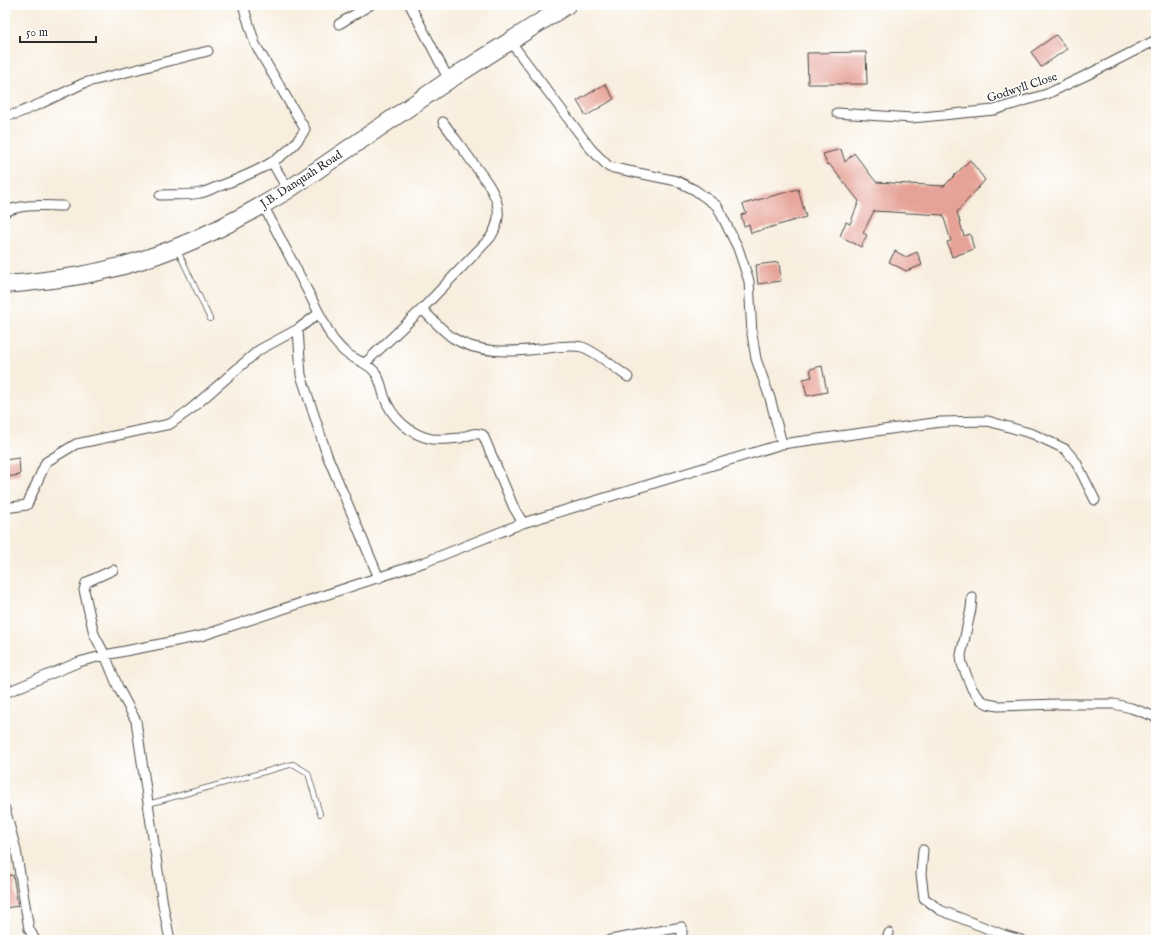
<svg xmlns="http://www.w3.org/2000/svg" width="1161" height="945" font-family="'IM FELL English',serif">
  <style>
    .building { fill: #e6a297 }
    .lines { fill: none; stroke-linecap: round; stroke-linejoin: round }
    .lane-casing { stroke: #4a4846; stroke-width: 6 }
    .street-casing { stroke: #4a4846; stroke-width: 11 }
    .highway-casing { stroke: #4a4846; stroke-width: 19 }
    .lane { stroke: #fff; stroke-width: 4.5 }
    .street { stroke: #fff; stroke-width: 9 }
    .highway { stroke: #fff; stroke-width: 17 }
    .labels { text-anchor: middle; stroke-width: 3; stroke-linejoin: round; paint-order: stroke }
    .street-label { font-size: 12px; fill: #2b2b2b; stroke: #fff }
  </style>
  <rect width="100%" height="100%" fill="#fff"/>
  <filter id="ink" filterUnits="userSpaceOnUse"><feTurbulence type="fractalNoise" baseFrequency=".025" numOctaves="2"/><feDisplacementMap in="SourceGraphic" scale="8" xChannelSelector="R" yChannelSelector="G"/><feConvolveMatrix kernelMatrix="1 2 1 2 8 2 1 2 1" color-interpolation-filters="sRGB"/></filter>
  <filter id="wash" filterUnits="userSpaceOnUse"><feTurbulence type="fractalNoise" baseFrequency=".012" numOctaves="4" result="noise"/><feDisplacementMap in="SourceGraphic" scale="16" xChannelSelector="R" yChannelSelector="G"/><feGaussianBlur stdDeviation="0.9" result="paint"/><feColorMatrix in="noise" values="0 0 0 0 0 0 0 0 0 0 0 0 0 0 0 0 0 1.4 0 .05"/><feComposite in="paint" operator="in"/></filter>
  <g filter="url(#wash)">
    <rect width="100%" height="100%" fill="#f8eede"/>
    <g id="blocks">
      <path class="building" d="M 1056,35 L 1067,49 L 1041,67 L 1031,52 Z
        M 866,52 L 867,84 L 808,84 L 807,53 Z
        M 605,84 L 614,99 L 586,116 L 577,101 Z
        M 841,149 L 845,162 L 854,153 L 876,182 L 944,186 L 970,160 L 985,180 L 957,212 L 964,236 L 970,234 L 974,249 L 952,257 L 947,242 L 951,241 L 943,215 L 874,211 L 863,233 L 867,235 L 861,247 L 840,236 L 846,222 L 850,224 L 859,201 L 829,164 L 827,165 L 823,154 Z
        M 798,189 L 806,217 L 751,233 L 749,224 L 744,226 L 741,215 L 746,213 L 743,204 Z
        M 895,251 L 906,257 L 917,252 L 922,265 L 906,271 L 889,262 Z
        M 779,262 L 781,281 L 758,284 L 756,265 Z
        M 822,366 L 827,392 L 807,396 L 803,379 L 812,377 L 810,369 Z
        M 19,458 L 20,475 L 5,477 L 5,460 Z
        M 13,875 L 18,906 L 5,908 L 5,876 Z"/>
    </g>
  </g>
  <g filter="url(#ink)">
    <use href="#blocks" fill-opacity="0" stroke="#4a4846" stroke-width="1"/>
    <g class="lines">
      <g class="lane-casing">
        <path id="lane" d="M 673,5 L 675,5
          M 178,251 L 210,319
          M 148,804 L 293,764 L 308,773 L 320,814"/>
      </g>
      <g class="street-casing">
        <path id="street" d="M 410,5 L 449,80
          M 339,24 L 370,5
          M 510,41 L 591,149 L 609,167 L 677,181 L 695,190 L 717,206 L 738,248 L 749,281 L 752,334 L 756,359 L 770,398 L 782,444
          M 837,113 L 912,118 L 994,110 L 1047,94 L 1093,72 L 1156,40
          M 5,115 L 16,114 L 42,103 L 84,83 L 208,51
          M 272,162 L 288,190
          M 160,195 C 173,194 187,196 200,193 C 206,192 213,188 220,186 C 249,175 290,159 305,129 L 255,44 L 243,5
          M 263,205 L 332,338 C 337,344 342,351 349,355 C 358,361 367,363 374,371 C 380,377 382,389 384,396 C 391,417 410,435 432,439 C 441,440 451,439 460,438 C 467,436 475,431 483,435 L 514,508 L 523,523
          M 5,212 C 22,203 45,206 63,206
          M 422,309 C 432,319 442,330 453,338 C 478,354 512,352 539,349 C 553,348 569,344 582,347 C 594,350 616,369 628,377
          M 298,329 L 301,375 L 327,455 L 379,578
          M 365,363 L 422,309 L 490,238 C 510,208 490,186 473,163 C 463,149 453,136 443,122
          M 5,508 L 27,505 L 46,462 L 76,444 L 170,424 L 191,409 L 259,350 L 298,329 L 318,314
          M 113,570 L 89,581 L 86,583 L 84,590 L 94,634 L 105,655 L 118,687 L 136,721 L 163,905 L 170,940
          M 972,597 L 971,609 L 961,655 L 962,664 L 972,689 L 981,700 L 988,704 L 998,706 L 1059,704 L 1114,704 L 1131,708 L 1156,717
          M 5,693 L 79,662 L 105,655 L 201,636 L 425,562 L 523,523 L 782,444 L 941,422 L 988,421 L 1033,434 L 1065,449 L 1076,462 L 1095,500
          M 5,809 L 16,850 L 29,929 L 35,940
          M 923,850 L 921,874 L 924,898 L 940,910 L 1004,935 L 1021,940
          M 610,940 L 682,927 L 682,940
          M 886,940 L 889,933"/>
      </g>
      <g class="highway-casing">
        <path id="highway" d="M 5,284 C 19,284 33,282 48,280 C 136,271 213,236 288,190 L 449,80 L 567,5"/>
      </g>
      <use href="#lane" class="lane"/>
      <use href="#street" class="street"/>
      <use href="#highway" class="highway"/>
    </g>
  </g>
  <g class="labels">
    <g class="street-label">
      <text transform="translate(1022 87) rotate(-18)" y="4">Godwyll Close</text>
      <text transform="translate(301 179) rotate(-33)" y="4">J.B. Danquah Road</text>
    </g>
  </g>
  <rect width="1161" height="945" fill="none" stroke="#fff" stroke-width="20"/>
  <path d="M20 36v6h76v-6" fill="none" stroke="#2b2b2b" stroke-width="2"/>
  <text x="26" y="36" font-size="12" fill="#2b2b2b" stroke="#ffffff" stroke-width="3" paint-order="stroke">50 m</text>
</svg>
